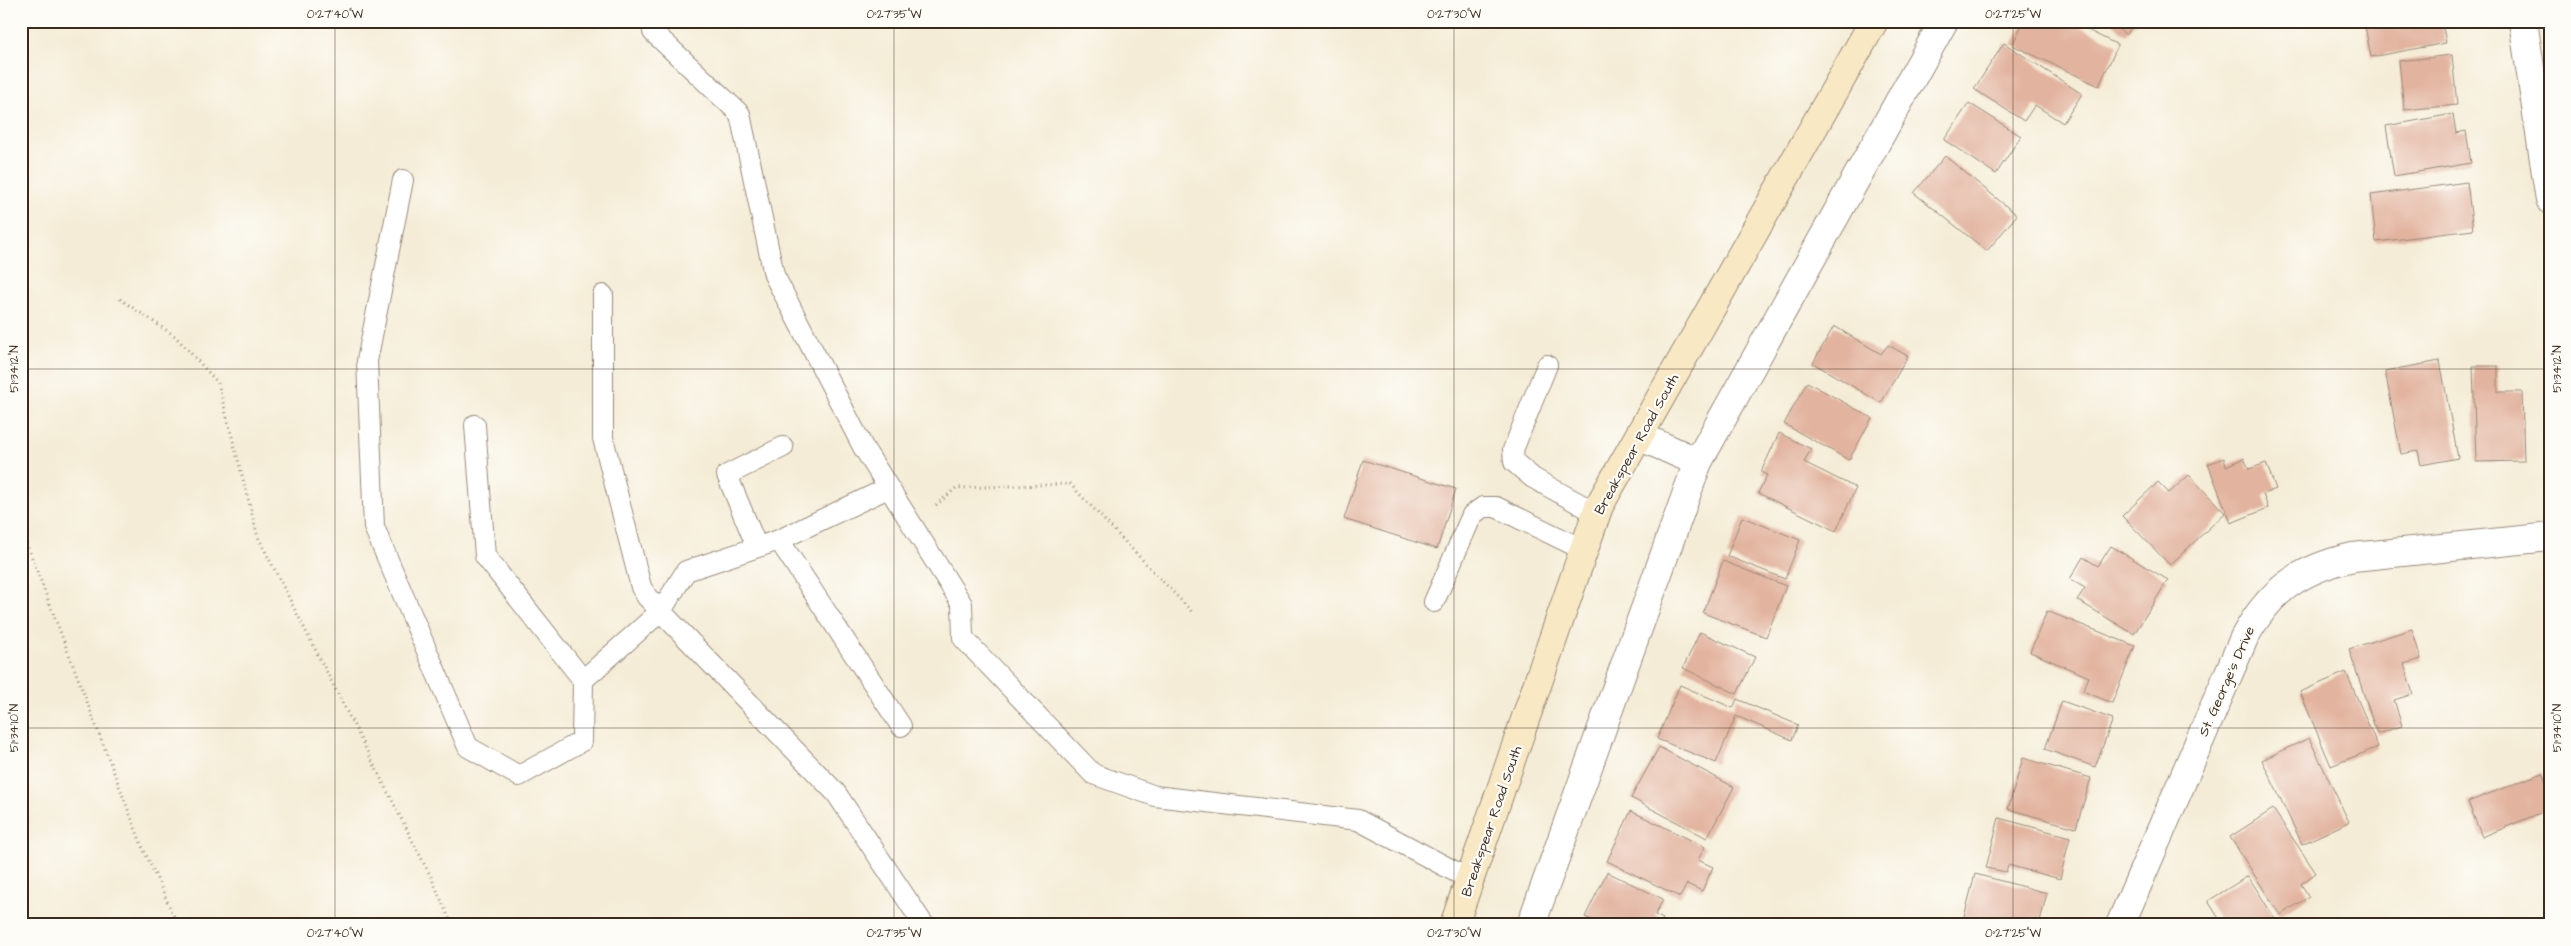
<svg xmlns="http://www.w3.org/2000/svg" width="2571" height="946" font-family="'Architects Daughter',sans-serif">
  <style>
    .building { fill: #e2b39e }
    .lines { fill: none; stroke-linecap: round; stroke-linejoin: round }
    .lane-casing { stroke: #988b7a; stroke-width: 22 }
    .street-casing { stroke: #988b7a; stroke-width: 30 }
    .secondary-casing { stroke: #988b7a; stroke-width: 30 }
    .path { stroke: #988b7a; stroke-width: 3; stroke-dasharray: 1 4; stroke-linecap: butt }
    .lane { stroke: #fff; stroke-width: 20 }
    .street { stroke: #fff; stroke-width: 28 }
    .secondary { stroke: #f8e8c3; stroke-width: 28 }
    .ticks { fill: none; stroke: #3b2a1e; stroke-width: 1; stroke-opacity: 0.45 }
    .labels { text-anchor: middle; stroke-width: 4.5; stroke-linejoin: round; paint-order: stroke }
    .street-label { font-size: 14px; fill: #3b2a1e; stroke: #fdfcf7 }
    .neatline { fill: none; stroke: #3b2a1e; stroke-width: 2 }
    .ticks-label { font-size: 12px; text-anchor: middle; fill: #3b2a1e }
  </style>
  <rect width="100%" height="100%" fill="#fdfcf7"/>
  <filter id="ink" filterUnits="userSpaceOnUse"><feTurbulence type="fractalNoise" baseFrequency=".02" numOctaves="2"/><feDisplacementMap in="SourceGraphic" scale="10" xChannelSelector="R" yChannelSelector="G"/><feConvolveMatrix kernelMatrix="1 2 1 2 8 2 1 2 1" color-interpolation-filters="sRGB"/></filter>
  <filter id="wash" filterUnits="userSpaceOnUse"><feTurbulence type="fractalNoise" baseFrequency=".0096" numOctaves="4" result="noise"/><feDisplacementMap in="SourceGraphic" scale="20" xChannelSelector="R" yChannelSelector="G"/><feGaussianBlur stdDeviation="1.12" result="paint"/><feColorMatrix in="noise" values="0 0 0 0 0 0 0 0 0 0 0 0 0 0 0 0 0 1.4 0 .05"/><feComposite in="paint" operator="in"/></filter>
  <g filter="url(#wash)">
    <rect width="100%" height="100%" fill="#f4ecd6"/>
    <g id="blocks">
      <path class="building" d="M 2024,21 L 2069,21 L 2118,45 L 2099,86 L 2012,45 Z
        M 2109,21 L 2136,21 L 2126,35 Z
        M 2364,21 L 2442,21 L 2446,43 L 2371,57 Z
        M 2004,43 L 2082,94 L 2063,123 L 2035,105 L 2024,121 L 1974,89 Z
        M 2452,55 L 2457,105 L 2404,110 L 2399,61 Z
        M 1969,103 L 2021,136 L 1996,174 L 1944,140 Z
        M 2453,114 L 2456,133 L 2466,131 L 2471,163 L 2394,176 L 2386,126 Z
        M 1945,156 L 2017,215 L 1987,251 L 1914,193 Z
        M 2467,182 L 2473,230 L 2376,242 L 2371,195 Z
        M 1834,326 L 1881,354 L 1888,345 L 1908,356 L 1881,403 L 1813,363 Z
        M 2440,361 L 2458,458 L 2421,465 L 2418,451 L 2401,454 L 2385,371 Z
        M 2473,366 L 2498,366 L 2498,392 L 2522,392 L 2524,461 L 2476,462 Z
        M 1807,382 L 1872,418 L 1849,460 L 1784,424 Z
        M 1779,433 L 1811,449 L 1804,462 L 1856,488 L 1836,531 L 1758,493 L 1767,475 L 1761,472 Z
        M 2224,458 L 2226,466 L 2244,458 L 2249,469 L 2266,463 L 2276,489 L 2263,494 L 2268,508 L 2231,523 L 2208,464 Z
        M 1363,460 L 1456,489 L 1437,549 L 1344,519 Z
        M 2189,475 L 2225,513 L 2170,565 L 2122,516 L 2158,482 L 2169,493 Z
        M 1742,517 L 1800,540 L 1785,579 L 1727,556 Z
        M 2111,546 L 2168,580 L 2134,634 L 2077,600 L 2085,588 L 2070,579 L 2083,557 L 2098,566 Z
        M 1723,561 L 1786,586 L 1766,637 L 1703,613 Z
        M 2047,611 L 2135,646 L 2112,703 L 2083,691 L 2089,677 L 2030,652 Z
        M 2412,629 L 2421,659 L 2404,664 L 2413,694 L 2394,700 L 2402,726 L 2377,734 L 2349,649 Z
        M 1700,632 L 1755,657 L 1737,694 L 1683,668 Z
        M 2346,672 L 2378,747 L 2331,766 L 2300,692 Z
        M 1680,685 L 1733,708 L 1737,699 L 1798,725 L 1792,740 L 1736,716 L 1716,763 L 1657,739 Z
        M 2062,701 L 2113,719 L 2095,767 L 2045,749 Z
        M 2309,738 L 2349,822 L 2302,844 L 2262,760 Z
        M 1659,747 L 1734,787 L 1707,838 L 1631,798 Z
        M 2023,758 L 2091,778 L 2076,828 L 2008,809 Z
        M 2542,773 L 2550,792 L 2550,809 L 2482,837 L 2468,802 Z
        M 2273,809 L 2316,873 L 2301,884 L 2309,897 L 2280,915 L 2230,837 Z
        M 1631,811 L 1705,847 L 1698,860 L 1713,867 L 1702,891 L 1687,884 L 1680,897 L 1607,861 Z
        M 1999,818 L 2070,837 L 2060,879 L 2008,865 L 2006,872 L 1986,868 Z
        M 1607,872 L 1663,899 L 1655,915 L 1663,919 L 1661,925 L 1603,925 L 1585,917 Z
        M 1975,874 L 2047,893 L 2039,925 L 1992,925 L 1964,917 Z
        M 2248,876 L 2279,925 L 2223,925 L 2208,901 Z"/>
    </g>
  </g>
  <g filter="url(#ink)">
    <use href="#blocks" fill-opacity="0" stroke="#988b7a" stroke-width="1"/>
    <g class="lines">
      <g class="lane-casing">
        <path id="lane" d="M 653,32 L 740,114 L 774,275 L 863,447 L 962,604 L 963,638 L 1093,774 L 1155,796 L 1358,820 L 1471,880
          M 403,180 L 367,361 L 374,527 L 468,747 L 519,776 L 582,741 L 583,680
          M 603,295 L 603,438 L 641,587 L 647,597 L 836,793 L 924,925
          M 1547,365 L 1513,450 L 1514,462 L 1533,478 L 1596,513
          M 475,425 L 485,556 L 583,680 L 661,611 L 686,571 L 779,540
          M 888,488 L 779,540 L 901,726
          M 757,547 L 727,475 L 783,447
          M 1434,602 L 1472,515 L 1483,507 L 1496,507 L 1584,550"/>
      </g>
      <g class="street-casing">
        <path id="street" d="M 2523,21 L 2550,200
          M 1639,436 L 1698,462
          M 1531,925 L 1698,462 L 1944,21
          M 2120,925 L 2244,638 C 2270,590 2300,569 2353,557 L 2550,537"/>
      </g>
      <g class="secondary-casing">
        <path id="secondary" d="M 1454,925 L 1599,506 L 1874,21"/>
      </g>
      <path class="path" d="M 120,299 L 175,336 L 218,383 L 258,537 L 432,879 L 452,925
        M 936,505 L 956,488 L 1070,484 L 1192,612
        M 21,529 L 142,846 L 178,925"/>
      <use href="#lane" class="lane"/>
      <use href="#street" class="street"/>
      <use href="#secondary" class="secondary"/>
    </g>
  </g>
  <path class="ticks" d="M 335,21 L 335,925M 894,21 L 894,925M 1454,21 L 1454,925M 2013,21 L 2013,925M 21,369 L 2550,369M 21,728 L 2550,728"/>
  <g class="labels">
    <g class="street-label">
      <text transform="translate(1636 444) rotate(-61)" y="5">Breakspear Road South</text>
      <text transform="translate(2226 681) rotate(-66)" y="5">St. George's Drive</text>
      <text transform="translate(1491 821) rotate(-71)" y="5">Breakspear Road South</text>
    </g>
  </g>
  <rect width="2571" height="946" fill="none" stroke="#fdfcf7" stroke-width="55"/>
  <rect x="28" y="28" width="2516" height="890" class="neatline"/>
  <g class="ticks-label">
    <text x="335" y="18">0°27'40"W</text>
    <text x="894" y="18">0°27'35"W</text>
    <text x="1454" y="18">0°27'30"W</text>
    <text x="2013" y="18">0°27'25"W</text>
    <text transform="translate(14 369) rotate(-90)" y="4">51°34'12"N</text>
    <text transform="translate(2557 369) rotate(-90)" y="4">51°34'12"N</text>
    <text transform="translate(14 728) rotate(-90)" y="4">51°34'10"N</text>
    <text transform="translate(2557 728) rotate(-90)" y="4">51°34'10"N</text>
    <text x="335" y="937">0°27'40"W</text>
    <text x="894" y="937">0°27'35"W</text>
    <text x="1454" y="937">0°27'30"W</text>
    <text x="2013" y="937">0°27'25"W</text>
  </g>
</svg>
